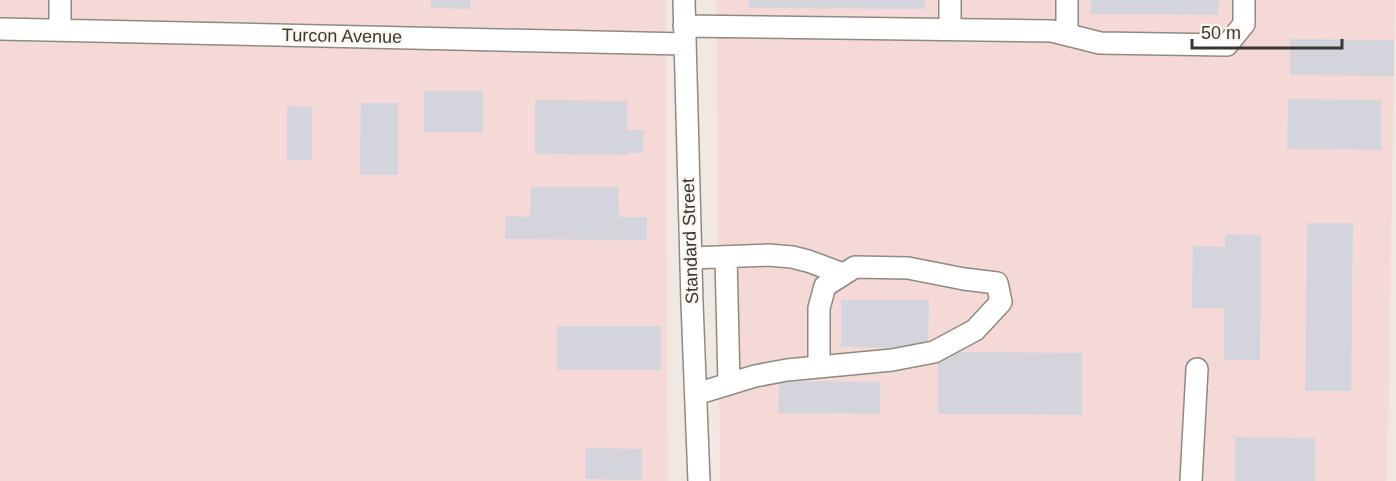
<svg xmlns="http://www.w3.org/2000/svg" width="1396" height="481" font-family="Arial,sans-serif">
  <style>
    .industrial { fill: #f4d9d7 }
    .building { fill: #d4d4dd }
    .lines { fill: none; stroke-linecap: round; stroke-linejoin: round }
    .minor-casing { stroke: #908983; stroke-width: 24 }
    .minor { stroke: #fff; stroke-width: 21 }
    .labels { text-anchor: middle; stroke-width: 4.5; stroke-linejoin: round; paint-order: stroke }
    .street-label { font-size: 18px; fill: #393633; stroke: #fdf6ee }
  </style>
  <rect width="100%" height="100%" fill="#f0e8e1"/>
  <path class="industrial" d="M 0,0 L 666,0 L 668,481 L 0,481 Z
    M 716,0 L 1395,0 L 1387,481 L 720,481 Z"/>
  <path class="building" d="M 431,0 L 471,0 L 470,9 L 431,8 Z
    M 749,0 L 925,0 L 925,9 L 749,8 Z
    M 1091,0 L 1219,0 L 1218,15 L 1091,14 Z
    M 1290,39 L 1394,40 L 1394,76 L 1290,75 Z
    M 424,91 L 483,91 L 483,132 L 424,132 Z
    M 1288,99 L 1381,100 L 1381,150 L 1287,149 Z
    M 535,100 L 627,101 L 627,130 L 644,130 L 643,153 L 627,153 L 627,155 L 535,154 Z
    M 361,103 L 398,103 L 398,175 L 360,175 Z
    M 287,106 L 312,107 L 312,160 L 287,160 Z
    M 531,187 L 618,187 L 619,217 L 647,217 L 647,240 L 505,239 L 505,216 L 530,217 Z
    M 1307,223 L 1353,223 L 1351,391 L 1305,391 Z
    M 1225,234 L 1261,235 L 1260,360 L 1224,360 L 1224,308 L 1192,308 L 1193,246 L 1225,247 Z
    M 841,300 L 929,300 L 928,348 L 841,347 Z
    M 557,326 L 661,326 L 661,370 L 557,370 Z
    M 938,352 L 1082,353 L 1082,415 L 938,414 Z
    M 779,381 L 880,382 L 880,414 L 778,413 Z
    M 1235,437 L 1315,438 L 1315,481 L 1235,481 Z
    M 585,448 L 642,449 L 642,480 L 585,479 Z"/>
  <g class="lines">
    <g class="minor-casing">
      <path id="minor" d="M 684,0 L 692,303 L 699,481
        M 950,0 L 950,29
        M 684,26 L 1052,31 L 1100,43 L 1227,45 L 1244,24 L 1244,0
        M 0,29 L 685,44
        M 60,30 L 60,0
        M 1067,34 L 1067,0
        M 726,257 L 729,384
        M 691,258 L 768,255 L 792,257 L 808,261 L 843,274
        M 696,394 L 755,376 L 787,370 L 892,360 L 934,352 L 975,330 L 1001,302 L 997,283 L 964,279 L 908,268 L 855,267 L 825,286 L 819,308 L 819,367
        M 1191,481 L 1197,369"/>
    </g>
    <use href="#minor" class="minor"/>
  </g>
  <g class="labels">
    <g class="street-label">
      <text transform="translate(342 36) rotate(1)" y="6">Turcon Avenue</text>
      <text transform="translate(690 241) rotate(-92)" y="6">Standard Street</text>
    </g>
  </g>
  <path d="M1192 39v9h150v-9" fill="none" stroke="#393633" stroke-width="3"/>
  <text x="1201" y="39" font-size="18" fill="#393633" stroke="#fdf6ee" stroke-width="4.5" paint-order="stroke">50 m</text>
</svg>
